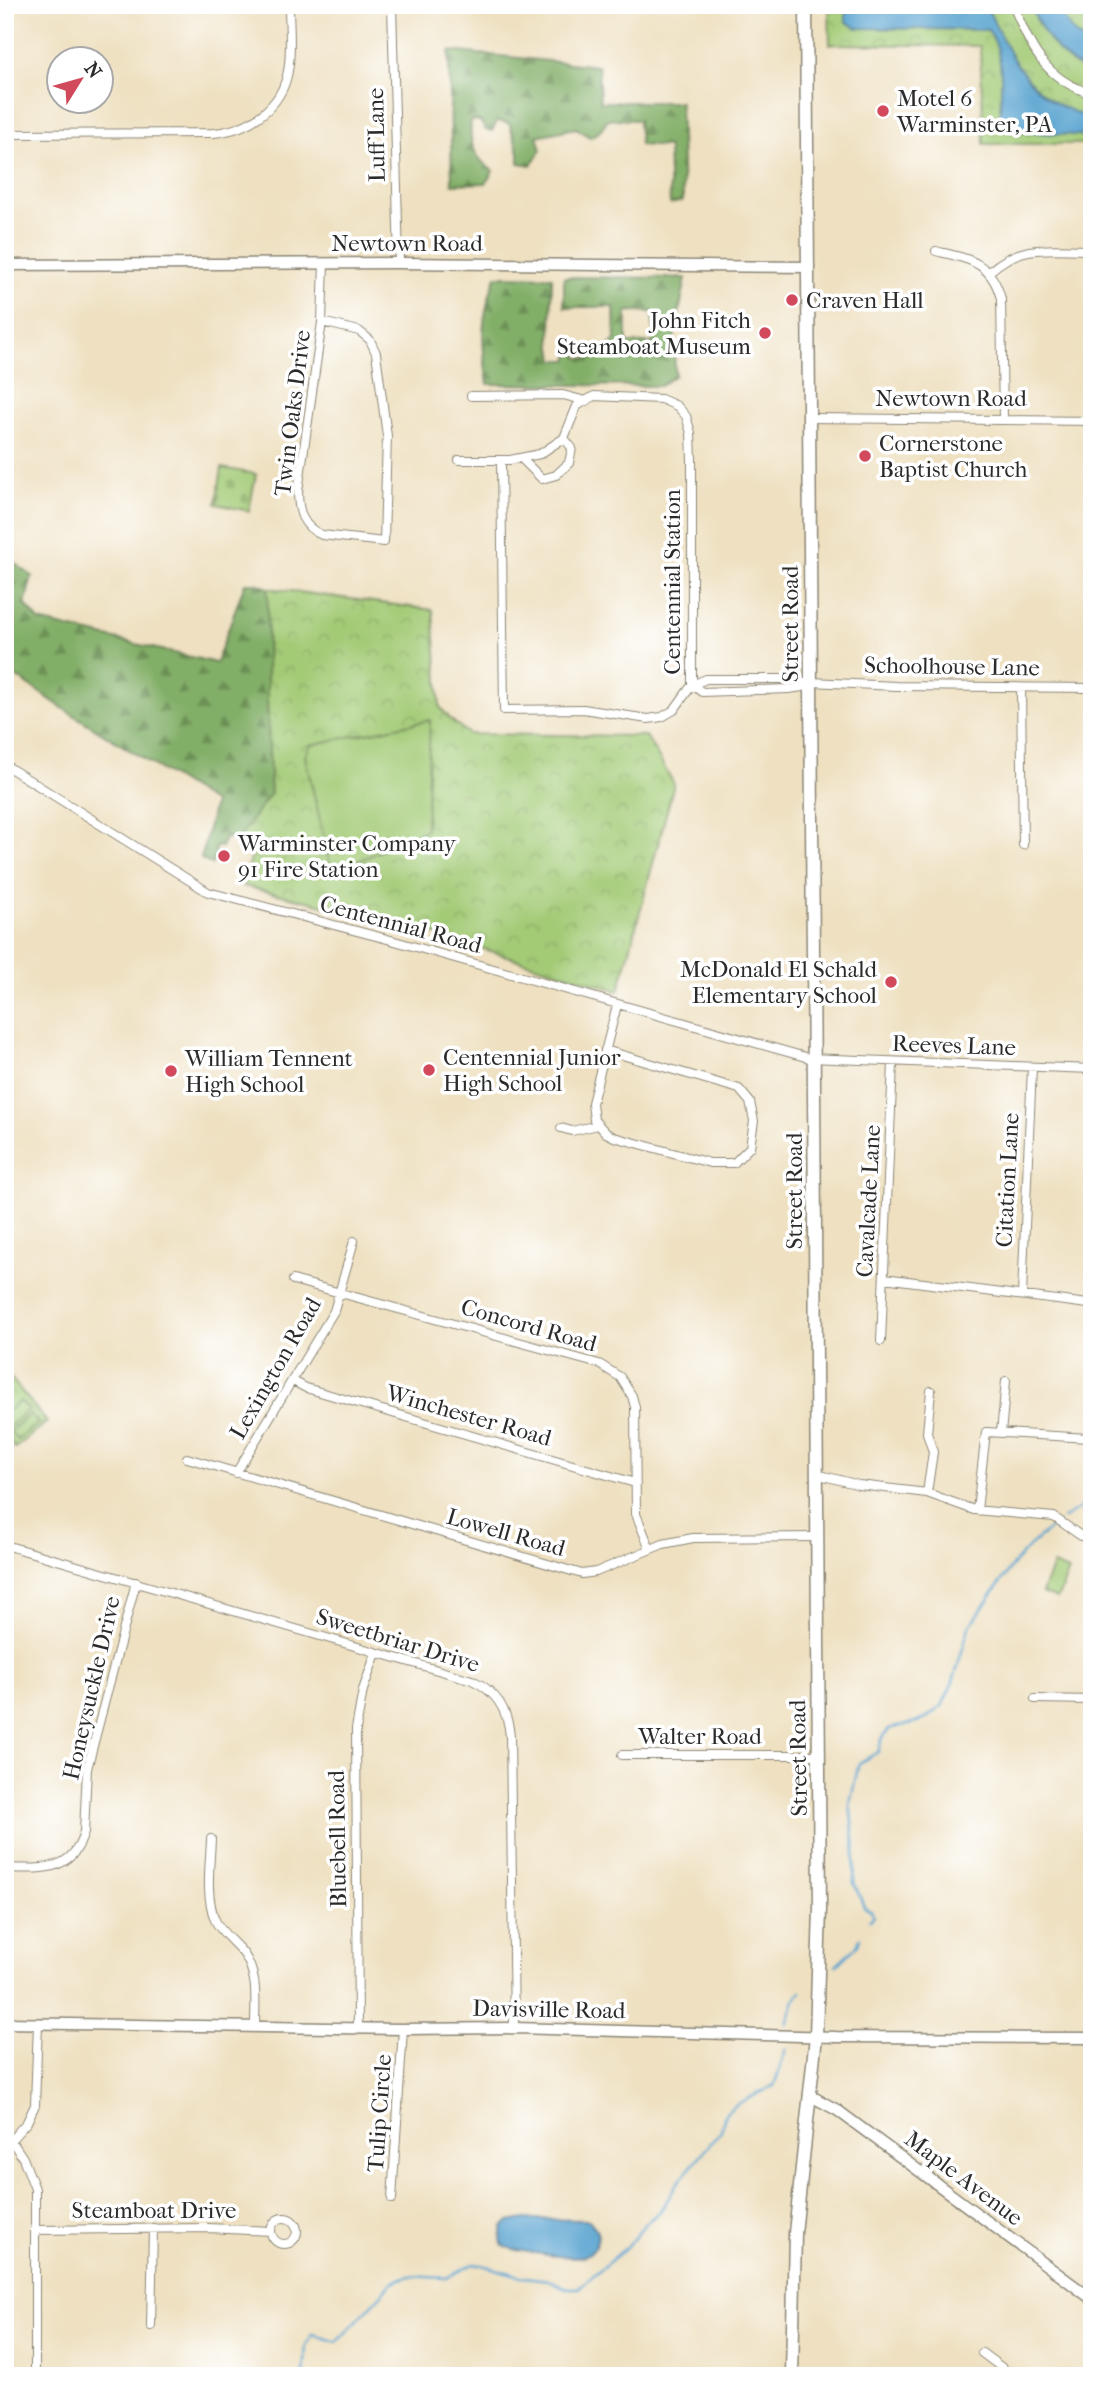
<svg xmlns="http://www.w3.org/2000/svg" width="1097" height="2381" font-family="'IM FELL French Canon',serif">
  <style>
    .forest { fill: url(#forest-firs); stroke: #566d49; stroke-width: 2; fill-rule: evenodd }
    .cemetery { fill: url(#cemetery-stones); stroke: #677b50; stroke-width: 2 }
    .park { fill: url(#park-crowns); stroke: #677b50; stroke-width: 2 }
    .pitch { fill: #a3cb76; stroke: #677b50; stroke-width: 2 }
    .water { fill: #56a2cf; stroke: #40667d; stroke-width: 2 }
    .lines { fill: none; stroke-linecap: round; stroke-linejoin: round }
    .stream { stroke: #56a2cf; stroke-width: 2.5 }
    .minor-casing { stroke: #8c8676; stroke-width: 10 }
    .tertiary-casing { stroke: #8c8676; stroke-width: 13 }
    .primary-casing { stroke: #8c8676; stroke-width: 15 }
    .minor { stroke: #fff; stroke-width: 8 }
    .tertiary { stroke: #fff; stroke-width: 10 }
    .primary { stroke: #fff; stroke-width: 12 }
    .poi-dot { fill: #d1495b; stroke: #fff; stroke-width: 2.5 }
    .labels { text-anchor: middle; stroke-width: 7; stroke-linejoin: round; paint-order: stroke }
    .poi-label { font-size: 23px; fill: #2b2b2b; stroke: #fff; text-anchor: start }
    .street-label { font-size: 23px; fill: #2b2b2b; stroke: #fff }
  </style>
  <defs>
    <pattern id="forest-firs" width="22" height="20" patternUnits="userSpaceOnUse" patternTransform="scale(1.75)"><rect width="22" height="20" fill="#82af67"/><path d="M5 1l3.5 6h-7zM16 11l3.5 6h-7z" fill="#6b8f55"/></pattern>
    <pattern id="cemetery-stones" width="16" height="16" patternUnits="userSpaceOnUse" patternTransform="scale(1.75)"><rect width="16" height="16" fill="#a3cb76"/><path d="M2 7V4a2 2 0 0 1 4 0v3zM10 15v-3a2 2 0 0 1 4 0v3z" fill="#8cae66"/></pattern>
    <pattern id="park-crowns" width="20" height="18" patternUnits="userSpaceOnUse" patternTransform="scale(1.75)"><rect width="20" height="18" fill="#a3cb76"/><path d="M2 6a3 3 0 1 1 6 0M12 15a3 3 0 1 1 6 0" fill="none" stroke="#8cae66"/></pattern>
  </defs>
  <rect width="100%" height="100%" fill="#fff"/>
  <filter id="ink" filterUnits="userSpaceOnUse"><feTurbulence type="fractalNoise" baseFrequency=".0143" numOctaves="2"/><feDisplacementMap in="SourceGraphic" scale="14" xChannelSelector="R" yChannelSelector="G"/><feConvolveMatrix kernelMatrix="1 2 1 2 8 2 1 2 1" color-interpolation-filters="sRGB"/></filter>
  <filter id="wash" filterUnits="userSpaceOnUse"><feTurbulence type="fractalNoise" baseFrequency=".00686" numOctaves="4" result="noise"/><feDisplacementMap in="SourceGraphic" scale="28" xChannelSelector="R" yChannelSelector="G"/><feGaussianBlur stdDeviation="1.57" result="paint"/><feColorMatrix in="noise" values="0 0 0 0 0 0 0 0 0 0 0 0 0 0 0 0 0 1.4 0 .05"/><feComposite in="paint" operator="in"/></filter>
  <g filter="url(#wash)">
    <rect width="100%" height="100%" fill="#eee0c0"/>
    <path class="forest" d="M 449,51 L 598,66 L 600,102 L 680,102 L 683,201 L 670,204 L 668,147 L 640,145 L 638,120 L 608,119 L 599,132 L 590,137 L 576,128 L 537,136 L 541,150 L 531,165 L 519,163 L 519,152 L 509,123 L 497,121 L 492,131 L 486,130 L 480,121 L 471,120 C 469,143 473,157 493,171 L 486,183 L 452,184 Z
      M 496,276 L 552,277 L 551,341 L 554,360 L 568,360 L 570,354 L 578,354 L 578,358 L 592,358 L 592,354 L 600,354 L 615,340 L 614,307 L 564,307 L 564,277 L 686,278 L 674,338 L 675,375 L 660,386 L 488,384 C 481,340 480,319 496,276 ZM 630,311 L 653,312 L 653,343 L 627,343 L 627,312 Z
      M 5,556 L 32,576 L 25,604 L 39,621 L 216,663 L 245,583 L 256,583 L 268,588 L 267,698 L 271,793 L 237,841 L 226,837 L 221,847 L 216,846 L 212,865 L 201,859 L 214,803 L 64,709 L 5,669 L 5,596 L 16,583 L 5,574 Z"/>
    <path class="cemetery" d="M 222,468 L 256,474 L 249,511 L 216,504 Z"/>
    <path class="park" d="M 829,5 L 1072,5 L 1083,19 L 1092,24 L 1092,144 L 984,144 L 980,46 L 830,44 Z
      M 268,588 L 433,610 L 440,707 L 451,720 L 469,734 L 646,736 L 674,784 L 619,991 L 400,923 L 243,886 L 254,847 L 237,841 L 271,793 L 267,698 Z
      M 5,1371 L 47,1422 L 15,1448 L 5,1436 Z"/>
    <path class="pitch" d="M 430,720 L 426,830 L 332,873 L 305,756 L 310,745 Z
      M 20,1401 L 28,1410 L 7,1428 L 5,1413 Z
      M 30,1414 L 38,1423 L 17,1440 L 10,1431 Z
      M 1053,1565 L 1069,1571 L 1057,1599 L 1042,1593 Z"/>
    <path class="water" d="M 846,5 L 986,5 C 1001,37 1017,75 1047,97 C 1059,107 1077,113 1092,119 L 1092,136 L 1006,131 L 999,126 C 1001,99 1006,51 988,30 L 857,28 L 846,22 Z
      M 1030,5 L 1058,5 C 1066,22 1073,39 1092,44 L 1092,73 C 1060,62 1042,34 1030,5 Z
      M 525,2219 L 589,2220 L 598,2231 C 598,2241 596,2250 586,2255 C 575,2260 514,2252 503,2245 L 501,2240 L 503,2226 L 509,2222 Z"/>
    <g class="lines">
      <path class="stream" d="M 1063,1519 L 1092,1500
        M 869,1920 L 873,1916 L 871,1911 L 864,1907 L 854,1883 L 855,1850 L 850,1803 L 859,1763 L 878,1752 L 882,1739 L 889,1729 L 924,1720 L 942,1706 L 953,1682 L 969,1627 L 1015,1562 L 1035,1541 L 1057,1523
        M 836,1965 L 858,1945 L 860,1938
        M 787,2024 L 795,2000 L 801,1992
        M 304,2376 L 306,2346 L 313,2334 L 337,2342 L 393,2282 L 408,2276 L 446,2278 L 475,2263 L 524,2277 L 549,2280 L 567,2288 L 578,2288 L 627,2247 L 646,2223 L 660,2211 L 679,2181 L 721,2131 L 725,2114 L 735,2105 L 774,2086 L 786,2049"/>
    </g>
  </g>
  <g filter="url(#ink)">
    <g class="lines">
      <g class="minor-casing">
        <path id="minor" d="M 392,5 L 399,263
          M 1013,5 C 1031,48 1044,79 1092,94
          M 5,134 L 214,133 C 249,130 282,107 288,71 C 292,50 289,26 289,5
          M 936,251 C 969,259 992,262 1001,299 L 1003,420
          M 989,272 C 1022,242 1050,250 1092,250
          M 322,322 L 359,331 L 370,340 L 376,353 L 387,436 L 384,542 L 322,535 C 302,527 298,511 298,491 L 322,322 L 324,263
          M 471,396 L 563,395 L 586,401
          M 810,418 L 1092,421
          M 522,459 L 542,479 L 556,475 L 569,463 L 572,448 L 564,438
          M 459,460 L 510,460 L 540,454 L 564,438 L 577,406 L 594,396 L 661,399 L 677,406 L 686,416 L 691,433 L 692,460 L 692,685 L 674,710 L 662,717 L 648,719 L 583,709 L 504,710 L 501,460
          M 811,682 L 896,686 L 1092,688
          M 692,685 L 706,679 L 790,679 L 812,685
          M 692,685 L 702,692 L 789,689 L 809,686
          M 1021,688 L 1023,845
          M 5,765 L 208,892 L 391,940 L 809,1058 L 1092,1069
          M 605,1050 L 739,1089 L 750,1102 L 754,1121 L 750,1147 L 734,1163 L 710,1163 L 614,1137 L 606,1133 L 594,1120 L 592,1103 L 617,1005
          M 561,1128 L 572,1131 L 598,1125
          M 884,1278 L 1088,1304
          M 293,1280 L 599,1364 L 620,1377 L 632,1396 L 635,1407 L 636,1514 L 650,1549
          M 1022,1295 L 1032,1067
          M 881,1341 L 893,1063
          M 293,1381 L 306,1388 L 635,1483
          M 1001,1433 L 1006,1381
          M 187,1458 L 582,1574 L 596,1572 L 663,1544 L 693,1538 L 817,1537
          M 236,1473 L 334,1311 L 354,1241
          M 816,1474 L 859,1485 L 927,1493 L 974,1510 L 1054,1517 L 1081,1536 L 1092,1536
          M 927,1493 L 933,1452 L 927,1433 L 931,1391
          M 977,1510 L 986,1432 L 1089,1438 L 1092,1419
          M 5,1545 L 472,1680 C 496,1691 508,1710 510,1736 L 514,2028
          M 1035,1699 L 1092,1700
          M 622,1755 L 820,1755
          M 211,1839 C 210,1865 205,1895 215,1920 C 221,1933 234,1942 243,1953 C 259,1975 255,2001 255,2027
          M 5,1868 C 40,1869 73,1873 84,1832 L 87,1769 L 136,1582
          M 358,2029 L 356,1729 L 363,1690 L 376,1653
          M 5,2138 L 15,2146 L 23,2158 L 35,2189 L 35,2376
          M 10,2141 L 27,2122 L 35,2105 L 38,2023
          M 392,2199 L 403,2029
          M271 2231a13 13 0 1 1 26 0a13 13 0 1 1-26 0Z
          M 36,2230 L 208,2228 L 271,2231
          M 151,2326 L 153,2228
          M 982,2353 L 1013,2376"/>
      </g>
      <g class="tertiary-casing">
        <path id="tertiary" d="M 5,265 L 399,263 L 809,267
          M 5,2023 L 403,2029 L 514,2028 L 836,2037 L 1092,2038
          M 809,2095 L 837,2110 L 1092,2299"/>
      </g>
      <g class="primary-casing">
        <path id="primary" d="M 792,2376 L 795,2233 L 816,2036 L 820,1909 L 806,5"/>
      </g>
      <use href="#minor" class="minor"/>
      <use href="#tertiary" class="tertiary"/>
      <use href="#primary" class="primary"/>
    </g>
  </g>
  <g class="poi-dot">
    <circle cx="883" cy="111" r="7"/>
    <circle cx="792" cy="300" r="7"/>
    <circle cx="765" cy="333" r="7"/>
    <circle cx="865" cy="456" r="7"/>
    <circle cx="224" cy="856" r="7"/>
    <circle cx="891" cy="982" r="7"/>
    <circle cx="429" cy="1070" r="7"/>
    <circle cx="171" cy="1071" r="7"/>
  </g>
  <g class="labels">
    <g class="poi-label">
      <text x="897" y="106">Motel 6<tspan x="897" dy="26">Warminster, PA</tspan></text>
      <text x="806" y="308">Craven Hall</text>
      <text x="751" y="328" text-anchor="end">John Fitch<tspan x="751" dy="26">Steamboat Museum</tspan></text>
      <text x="879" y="451">Cornerstone<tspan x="879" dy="26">Baptist Church</tspan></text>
      <text x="238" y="851">Warminster Company<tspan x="238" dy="26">91 Fire Station</tspan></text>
      <text x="877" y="977" text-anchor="end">McDonald El Schald<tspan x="877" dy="26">Elementary School</tspan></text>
      <text x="443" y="1065">Centennial Junior<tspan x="443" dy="26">High School</tspan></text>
      <text x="185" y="1066">William Tennent<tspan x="185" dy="26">High School</tspan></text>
    </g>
    <g class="street-label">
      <text transform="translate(376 135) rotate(-91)" y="8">Luff Lane</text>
      <text x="407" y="251">Newtown Road</text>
      <text x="951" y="406">Newtown Road</text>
      <text transform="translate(292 413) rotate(-83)" y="8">Twin Oaks Drive</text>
      <text transform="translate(672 582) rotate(-90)" y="8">Centennial Station</text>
      <text transform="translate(790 624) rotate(-90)" y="8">Street Road</text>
      <text transform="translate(952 666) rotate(1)" y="8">Schoolhouse Lane</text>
      <text transform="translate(401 924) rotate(15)" y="8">Centennial Road</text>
      <text transform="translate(954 1045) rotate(2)" y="8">Reeves Lane</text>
      <text transform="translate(1007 1180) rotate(-87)" y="8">Citation Lane</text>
      <text transform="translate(794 1191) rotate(-90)" y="8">Street Road</text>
      <text transform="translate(868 1201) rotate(-87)" y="8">Cavalcade Lane</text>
      <text transform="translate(529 1325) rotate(16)" y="8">Concord Road</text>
      <text transform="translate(275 1368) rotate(-60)" y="8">Lexington Road</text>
      <text transform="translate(469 1415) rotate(16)" y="8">Winchester Road</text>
      <text transform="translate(506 1532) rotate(16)" y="8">Lowell Road</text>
      <text transform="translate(398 1640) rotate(17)" y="8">Sweetbriar Drive</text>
      <text transform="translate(91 1688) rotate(-77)" y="8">Honeysuckle Drive</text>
      <text x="700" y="1744">Walter Road</text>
      <text transform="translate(798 1758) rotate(-91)" y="8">Street Road</text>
      <text transform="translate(337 1839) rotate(-91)" y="8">Bluebell Road</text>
      <text transform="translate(549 2009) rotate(1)" y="8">Davisville Road</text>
      <text transform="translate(379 2113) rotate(-86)" y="8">Tulip Circle</text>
      <text transform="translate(964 2178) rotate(37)" y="8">Maple Avenue</text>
      <text x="154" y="2218">Steamboat Drive</text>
    </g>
  </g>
  <rect width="1097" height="2381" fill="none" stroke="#fff" stroke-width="28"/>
  <g transform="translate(80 80) rotate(53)"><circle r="33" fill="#ffffff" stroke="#aaaaaa" stroke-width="2"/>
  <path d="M0-5L12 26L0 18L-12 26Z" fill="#d1495b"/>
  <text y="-10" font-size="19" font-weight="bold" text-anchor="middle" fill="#2b2b2b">N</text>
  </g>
</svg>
